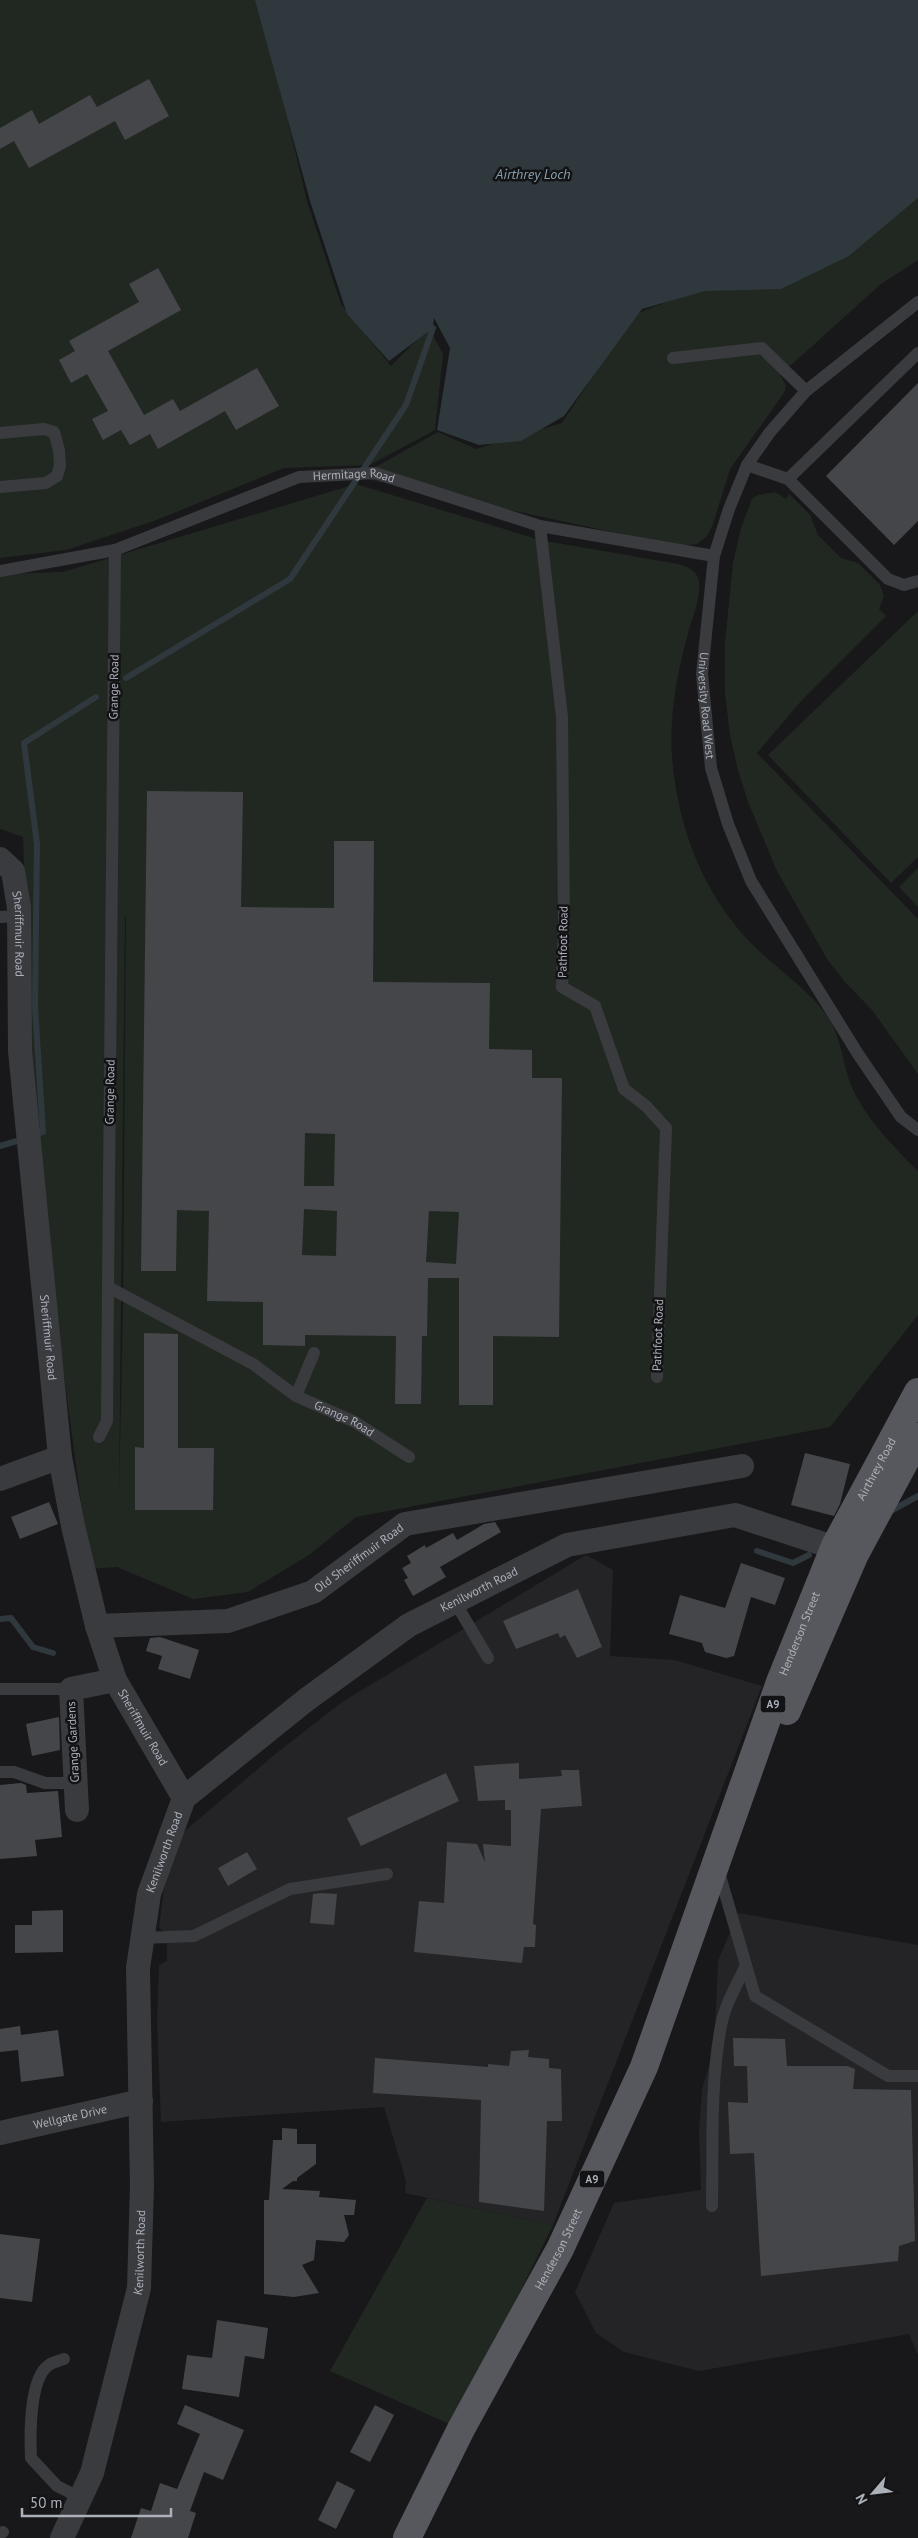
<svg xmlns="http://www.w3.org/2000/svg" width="918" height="2538" font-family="'PT Sans',sans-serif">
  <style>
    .built { fill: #242427 }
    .green { fill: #212821; fill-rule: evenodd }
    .water { fill: #2f383d }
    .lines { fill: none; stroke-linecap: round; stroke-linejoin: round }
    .stream { stroke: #2f383d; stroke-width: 6 }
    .building { fill: #45464a; fill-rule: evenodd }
    .lane { stroke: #3a3b3f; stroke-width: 12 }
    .street { stroke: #3a3b3f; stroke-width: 24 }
    .primary { stroke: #56585d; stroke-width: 28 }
    .labels { text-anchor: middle; stroke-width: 5; stroke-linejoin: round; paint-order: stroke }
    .shield { fill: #131315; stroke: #7e8188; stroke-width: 1 }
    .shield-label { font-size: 11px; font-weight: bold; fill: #acb0b9 }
    .street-label { font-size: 12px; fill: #acb0b9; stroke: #131315 }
    .water-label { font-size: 14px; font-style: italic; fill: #869fb0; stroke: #131315 }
  </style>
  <rect width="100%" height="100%" fill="#18181a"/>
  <path class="built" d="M 586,1555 L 613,1570 L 610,1656 L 675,1660 L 762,1686 L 553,2225 L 405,2193 L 406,2181 L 384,2107 L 161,2122 L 157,2021 L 159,1965 L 167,1961 L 167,1936 L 159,1927 L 164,1889 L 176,1847 L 186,1830 L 279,1751 L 342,1702 Z
    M 738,1913 L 918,1945 L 918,2355 L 909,2334 L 699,2371 L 624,2352 L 596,2333 L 575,2292 L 614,2203 L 701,2190 L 699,2131 L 702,2089 L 714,2050 L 718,1961 Z"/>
  <path class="green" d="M 0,0 L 259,0 L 307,201 L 341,304 L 391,366 L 429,328 L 443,354 L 435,430 L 370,465 L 284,468 L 154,521 L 66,550 L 0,558 Z
    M 918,198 L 918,260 L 881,284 L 780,375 L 786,385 L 784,393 L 730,469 L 713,524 L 707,536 L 697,544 L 677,546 L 358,477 L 438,432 L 476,449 L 562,423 L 633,315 L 695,291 L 849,256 Z
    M 356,484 L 540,540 L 678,564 C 687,566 698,571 699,582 C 701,600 691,620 687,637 C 675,682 667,729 674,776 C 683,843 710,905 760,952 C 783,973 809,991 828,1017 C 842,1038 842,1063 851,1085 C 864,1117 894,1147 918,1171 L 918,1315 L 830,1427 L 356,1517 L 309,1555 L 248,1592 L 193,1599 L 117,1567 L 90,1569 L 34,1152 L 23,837 L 0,829 L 0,574 L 63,572 ZM 126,917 L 123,1307 L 119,1495 L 125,917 Z
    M 775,492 L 786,499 L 789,494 L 810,515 L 818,535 L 841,558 L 858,563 L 880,585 L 884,596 L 879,609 L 886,616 L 802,700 L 757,753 L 918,919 L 918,1074 L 872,1010 L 845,982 L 827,959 L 777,871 L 748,802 L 738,770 L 730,735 L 725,693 L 725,642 L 733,563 L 741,528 L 752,499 L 758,495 Z
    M 918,611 L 918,857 L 891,883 L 768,755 Z
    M 918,868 L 918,907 L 899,887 Z
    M 427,2198 L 553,2225 L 454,2426 L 330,2371 Z"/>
  <path class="water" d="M 255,0 L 918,0 L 918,198 L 849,256 L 781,289 L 705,291 L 642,309 L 564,416 L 521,441 L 479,445 L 437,430 L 450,348 L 434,318 L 433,328 L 389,361 L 347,314 L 310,201 Z"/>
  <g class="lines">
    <path class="stream" d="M 126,678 L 290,579 L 406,405 L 433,328
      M 40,1133 L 43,1132 L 35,1007 L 37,844 L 24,743 L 96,697
      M 0,1146 L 17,1141
      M 889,1512 L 918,1496
      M 757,1551 L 793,1563 L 809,1555
      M 0,1619 L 11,1618 L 33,1647 L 53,1653"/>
  </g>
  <path class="building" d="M 149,79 L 169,116 L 125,140 L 115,121 L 29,168 L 14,141 L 0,149 L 0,128 L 32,110 L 39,124 L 90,95 L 97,107 Z
    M 158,268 L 181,310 L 108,351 L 144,415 L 173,399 L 180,411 L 257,368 L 279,406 L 236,430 L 225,411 L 158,449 L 150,434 L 130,445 L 121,430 L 103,440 L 92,419 L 108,411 L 87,374 L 71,383 L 59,360 L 75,351 L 69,341 L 139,302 L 129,284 Z
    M 918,383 L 918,521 L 894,545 L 826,476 Z
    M 147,791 L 243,792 L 241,907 L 334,908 L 334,841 L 374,841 L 373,982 L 490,983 L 489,1049 L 532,1050 L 532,1078 L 562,1078 L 559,1337 L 493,1336 L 493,1405 L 459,1405 L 459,1278 L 428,1278 L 427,1336 L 422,1336 L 421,1404 L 395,1404 L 396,1336 L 305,1335 L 305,1346 L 263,1345 L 263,1302 L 207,1301 L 209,1211 L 177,1210 L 176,1271 L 141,1271 ZM 305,1133 L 335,1134 L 334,1186 L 304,1186 ZM 304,1209 L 337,1211 L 336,1256 L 302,1255 ZM 429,1211 L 459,1212 L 456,1264 L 426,1262 Z
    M 144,1333 L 178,1334 L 178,1448 L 214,1448 L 213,1510 L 135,1510 L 135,1447 L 144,1448 Z
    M 805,1453 L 850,1464 L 840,1504 L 834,1516 L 791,1505 Z
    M 49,1502 L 58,1524 L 20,1539 L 11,1517 Z
    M 495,1522 L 501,1532 L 440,1567 L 446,1577 L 413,1596 L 404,1580 L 408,1578 L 402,1568 L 411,1563 L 407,1556 L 425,1545 L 426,1548 L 453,1533 L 457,1540 L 484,1524 Z
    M 741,1563 L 785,1578 L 775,1605 L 751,1597 L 734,1656 L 726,1658 L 705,1652 L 702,1643 L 669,1634 L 680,1595 L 725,1608 Z
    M 578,1589 L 602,1647 L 577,1658 L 565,1635 L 560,1638 L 558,1633 L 516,1649 L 503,1621 Z
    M 160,1637 L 199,1650 L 190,1679 L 158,1669 L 162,1656 L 146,1651 L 150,1638 Z
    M 59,1717 L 60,1750 L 32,1756 L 26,1724 Z
    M 519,1763 L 519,1779 L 562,1776 L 561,1770 L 579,1770 L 582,1806 L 541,1809 L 533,1924 L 536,1925 L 535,1947 L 524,1947 L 522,1963 L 414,1952 L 419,1901 L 444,1903 L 447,1842 L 477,1844 L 485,1862 L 483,1844 L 511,1846 L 511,1810 L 505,1810 L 505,1800 L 478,1801 L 474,1766 Z
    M 446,1773 L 459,1801 L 361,1846 L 347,1818 Z
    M 21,1783 L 26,1785 L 27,1793 L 58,1791 L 62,1837 L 35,1840 L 37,1856 L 0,1859 L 0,1785 Z
    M 247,1852 L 257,1869 L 228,1886 L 218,1868 Z
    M 320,1893 L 337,1894 L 334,1925 L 310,1923 L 313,1894 Z
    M 63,1910 L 63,1952 L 15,1953 L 15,1925 L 32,1925 L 32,1911 Z
    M 20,2026 L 21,2035 L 58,2030 L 64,2076 L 21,2082 L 18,2050 L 0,2052 L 0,2029 Z
    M 733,2038 L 785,2039 L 787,2066 L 847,2066 L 855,2069 L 853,2089 L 911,2090 L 915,2241 L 899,2246 L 898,2261 L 761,2276 L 754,2153 L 730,2154 L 728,2102 L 748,2103 L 747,2066 L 734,2066 Z
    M 529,2050 L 528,2057 L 549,2059 L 549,2068 L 561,2069 L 562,2121 L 547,2121 L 544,2211 L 479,2202 L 481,2100 L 373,2093 L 375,2058 L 488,2067 L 488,2064 L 509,2066 L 511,2051 Z
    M 282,2128 L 297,2129 L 297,2144 L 316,2144 L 316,2164 L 297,2178 L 297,2181 L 293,2181 L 282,2189 L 320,2191 L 319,2197 L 356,2200 L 354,2215 L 344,2215 L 349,2235 L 344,2242 L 316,2240 L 314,2260 L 302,2265 L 319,2293 L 294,2297 L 264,2294 L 264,2200 L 269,2200 L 273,2140 L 282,2140 Z
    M 0,2234 L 40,2239 L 32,2302 L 0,2298 Z
    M 217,2320 L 268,2328 L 264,2359 L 245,2356 L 239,2397 L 182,2389 L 187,2355 L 212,2358 Z
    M 185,2405 L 244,2430 L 223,2480 L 204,2472 L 190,2511 L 196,2513 L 188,2538 L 131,2538 L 141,2508 L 151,2511 L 160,2483 L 177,2489 L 200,2434 L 177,2424 Z
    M 375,2405 L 394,2415 L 370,2462 L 350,2452 Z
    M 337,2481 L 355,2490 L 336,2529 L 318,2520 Z"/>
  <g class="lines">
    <g class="lane">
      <path id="s1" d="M 918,302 L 806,391 L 770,432 L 747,465 L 729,509 L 714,556 L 702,674 L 711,768 L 728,824 L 751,881 L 858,1054 L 901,1117 L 918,1130"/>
      <path d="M 673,358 L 762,348 L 806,391"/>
      <path d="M 0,433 L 44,429 L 54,432 L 59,450 L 60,466 L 57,476 L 46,483 L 0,487"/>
      <path d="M 747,465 L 788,479 L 888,579 L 904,585 L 918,581"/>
      <path d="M 788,479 L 918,353"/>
      <path d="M 540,526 L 562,717 L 564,923 L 562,987 L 595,1006 L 624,1089 L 646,1106 L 666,1128 L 657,1377"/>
      <path id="s2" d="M 115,550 L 108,1287 L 253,1364 L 296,1396 L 355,1422 L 409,1457"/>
      <path id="s3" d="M 0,571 L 115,550 L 299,477 L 375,473 L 540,526 L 714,556"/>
      <path d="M 0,917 L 19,916"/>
      <path d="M 296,1396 L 314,1353"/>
      <path d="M 99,1437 L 107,1421 L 108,1287"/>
      <path d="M 455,1602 L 488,1658"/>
      <path d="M 0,1689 L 71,1689"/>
      <path d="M 0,1772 L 14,1772 L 45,1783 L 76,1783"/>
      <path d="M 718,1869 L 755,1996 L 888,2076 L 918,2076"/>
      <path d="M 143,1938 L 194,1936 L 290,1889 L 387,1874"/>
      <path d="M 712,2206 C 713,2147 710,2084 721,2026 C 725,2004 737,1985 746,1965"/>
      <path d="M 64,2359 C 59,2361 53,2362 49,2365 C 29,2378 30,2436 31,2458 L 57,2486 L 81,2498"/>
      <path d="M 0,2533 L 3,2532"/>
    </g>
    <g class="street">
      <path id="s4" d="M 0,859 L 13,871 L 19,908 L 20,1051 L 60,1457 L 73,1526 L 97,1626 L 115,1680 L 184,1798"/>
      <path d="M 0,1479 L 60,1457"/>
      <path id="s5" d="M 97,1626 L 228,1621 L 313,1592 L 405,1524 L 742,1466"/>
      <path d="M 77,1810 L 71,1689 L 115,1680"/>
      <path id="s6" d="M 0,2133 L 141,2101"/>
      <path id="s7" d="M 62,2538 L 92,2473 L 139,2288 L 142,2185 L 138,1968 L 149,1894 L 184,1798 L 306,1700 L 409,1625 L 567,1545 L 735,1515 L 851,1553"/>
    </g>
    <g class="primary">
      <path d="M 787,1711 L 855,1554 L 918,1437"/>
      <path id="s8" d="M 407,2538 L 461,2429 L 560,2249 L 644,2067 L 780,1682 L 835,1546 L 918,1392"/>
    </g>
  </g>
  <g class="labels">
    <g class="shield">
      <rect x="760.5" y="1695.5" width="25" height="17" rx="4"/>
      <rect x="579.5" y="2170.5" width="25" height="17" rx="4"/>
    </g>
    <g class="shield-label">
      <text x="773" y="1708">A9</text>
      <text x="592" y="2183">A9</text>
    </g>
    <g class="street-label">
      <text dy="4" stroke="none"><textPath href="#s3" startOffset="370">Hermitage Road</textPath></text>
      <text transform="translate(114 687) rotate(-89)" y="4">Grange Road</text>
      <text dy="4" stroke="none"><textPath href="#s1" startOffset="485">University Road West</textPath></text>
      <text dy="4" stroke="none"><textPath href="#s4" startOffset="81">Sheriffmuir Road</textPath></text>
      <text transform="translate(563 942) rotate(-89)" y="4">Pathfoot Road</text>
      <text transform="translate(110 1092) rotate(-89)" y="4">Grange Road</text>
      <text transform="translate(658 1335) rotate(-88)" y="4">Pathfoot Road</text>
      <text dy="4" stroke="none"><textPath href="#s4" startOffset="486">Sheriffmuir Road</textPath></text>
      <text dy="4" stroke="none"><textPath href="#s2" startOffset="1008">Grange Road</textPath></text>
      <text dy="4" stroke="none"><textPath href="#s8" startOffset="1170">Airthrey Road</textPath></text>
      <text dy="4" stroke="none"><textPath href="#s5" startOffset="278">Old Sheriffmuir Road</textPath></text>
      <text dy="4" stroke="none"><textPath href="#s7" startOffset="1122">Kenilworth Road</textPath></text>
      <text dy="4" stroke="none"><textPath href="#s8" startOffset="988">Henderson Street</textPath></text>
      <text dy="4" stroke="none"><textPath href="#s4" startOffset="891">Sheriffmuir Road</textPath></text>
      <text transform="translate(73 1742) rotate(-93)" y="4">Grange Gardens</text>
      <text dy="4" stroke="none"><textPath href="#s7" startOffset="702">Kenilworth Road</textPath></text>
      <text dy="4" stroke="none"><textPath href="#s6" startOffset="72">Wellgate Drive</textPath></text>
      <text dy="4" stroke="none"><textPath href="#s8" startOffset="326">Henderson Street</textPath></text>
      <text dy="4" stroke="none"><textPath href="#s7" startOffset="298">Kenilworth Road</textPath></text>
    </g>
    <g class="water-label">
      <text x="533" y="179">Airthrey Loch</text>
    </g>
  </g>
  <g transform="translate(873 2493) rotate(242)" stroke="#131315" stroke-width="4" paint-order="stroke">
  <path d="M0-4L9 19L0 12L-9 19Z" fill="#acb0b9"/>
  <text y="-8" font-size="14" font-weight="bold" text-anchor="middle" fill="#acb0b9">N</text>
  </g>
  <path d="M22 2508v8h149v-8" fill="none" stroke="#acb0b9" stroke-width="2.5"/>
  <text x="30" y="2508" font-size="15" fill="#acb0b9" stroke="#131315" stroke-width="4" paint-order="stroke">50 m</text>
</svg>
